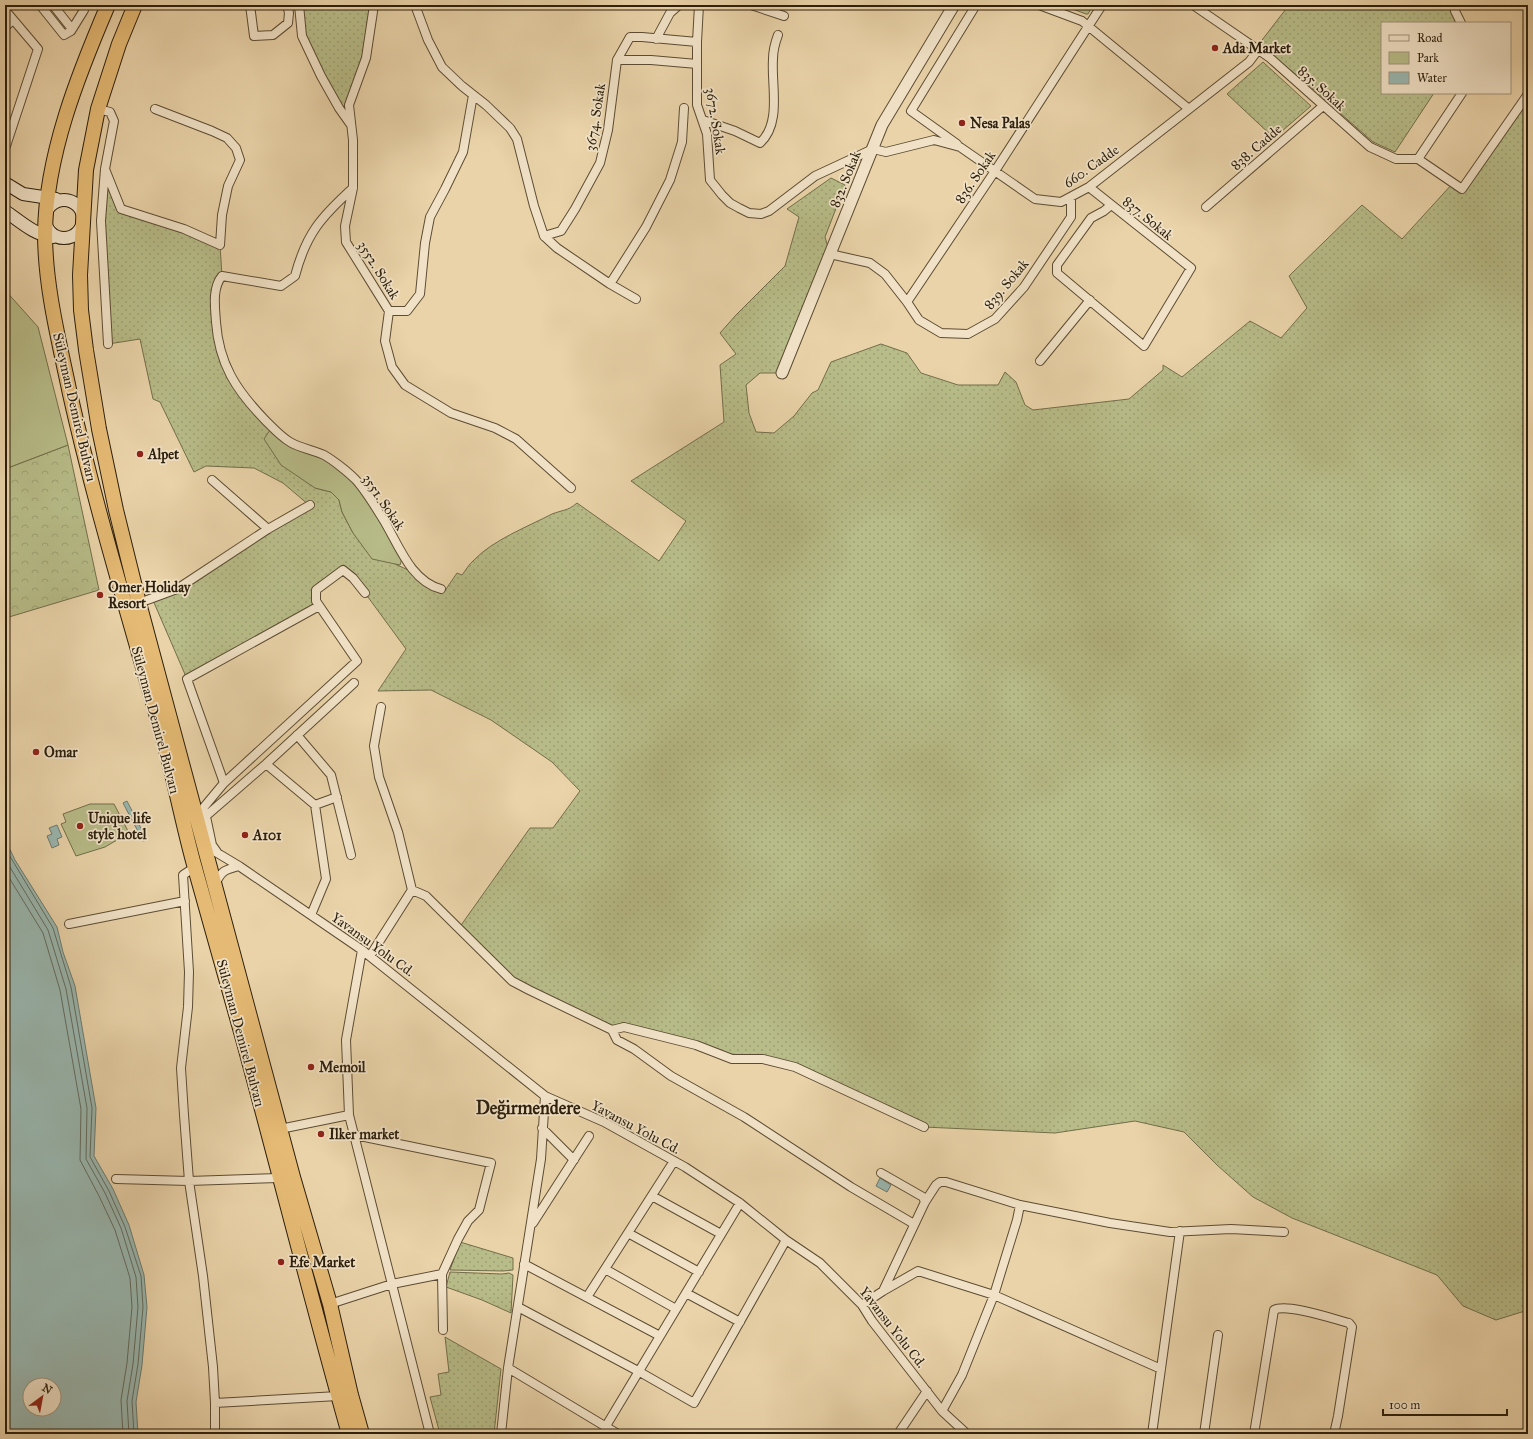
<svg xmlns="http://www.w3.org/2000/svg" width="1533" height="1439" font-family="'IM FELL Great Primer',serif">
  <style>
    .grass { fill: url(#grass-dots); stroke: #726e4a }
    .forest { fill: url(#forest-crowns); stroke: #726e4a }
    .park { fill: #b7bc88; stroke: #726e4a }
    .water { fill: #99b7b0; stroke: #6d7a6e; fill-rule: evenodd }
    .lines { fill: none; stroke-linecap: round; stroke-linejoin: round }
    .shore { stroke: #626b5e; stroke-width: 1 }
    .minor-casing { stroke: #5c4c33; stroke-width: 10 }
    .tertiary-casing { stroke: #5c4c33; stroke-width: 13 }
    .secondary-casing { stroke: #2c1f0c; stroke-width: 14 }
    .trunk-casing { stroke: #2c1f0c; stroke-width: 16 }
    .minor { stroke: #f1e2c7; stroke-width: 8 }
    .tertiary { stroke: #f1e2c7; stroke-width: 11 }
    .secondary { stroke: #f1e2c7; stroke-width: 12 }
    .trunk { stroke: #e5ba74; stroke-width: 14 }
    .poi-dot { fill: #8f2418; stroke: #f1e2c7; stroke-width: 1.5 }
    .labels { text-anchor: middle; stroke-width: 3.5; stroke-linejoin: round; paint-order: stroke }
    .poi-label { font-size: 14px; font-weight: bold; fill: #2c1f0c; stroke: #f1e2c7; text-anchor: start }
    .street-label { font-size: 14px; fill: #2c1f0c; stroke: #f1e2c7 }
    .district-label { font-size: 18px; font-weight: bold; fill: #2c1f0c; stroke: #f1e2c7 }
  </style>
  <defs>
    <pattern id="grass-dots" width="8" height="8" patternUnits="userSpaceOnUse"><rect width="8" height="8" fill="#b7bc88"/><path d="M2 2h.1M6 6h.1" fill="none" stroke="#9ea174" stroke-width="1.8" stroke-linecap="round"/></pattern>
    <pattern id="forest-crowns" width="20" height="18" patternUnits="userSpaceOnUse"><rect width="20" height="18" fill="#b7bc88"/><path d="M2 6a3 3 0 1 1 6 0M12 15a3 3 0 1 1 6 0" fill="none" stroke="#9ea174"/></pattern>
  </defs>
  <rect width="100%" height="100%" fill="#ead3a9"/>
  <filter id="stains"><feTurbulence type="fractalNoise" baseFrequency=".005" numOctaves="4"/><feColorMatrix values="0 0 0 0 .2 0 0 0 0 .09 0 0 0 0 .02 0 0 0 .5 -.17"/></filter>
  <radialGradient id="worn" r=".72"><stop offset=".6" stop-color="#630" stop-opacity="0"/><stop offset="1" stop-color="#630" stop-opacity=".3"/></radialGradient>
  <path class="grass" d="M 299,5 L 374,5 L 366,58 L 349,105 L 352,125 L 302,36 Z
    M 1289,5 L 1456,5 L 1461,23 L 1382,23 L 1382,93 L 1434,93 L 1395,152 L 1373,142 L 1306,83 L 1259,44 Z
    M 1263,62 L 1311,106 L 1274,138 L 1227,94 Z
    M 1528,94 L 1528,1310 L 1496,1320 L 1463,1306 L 1437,1275 L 1292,1218 L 1253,1197 L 1217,1165 L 1184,1132 L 1135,1121 L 1055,1133 L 924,1127 L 795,1067 L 732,1059 L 624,1027 L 612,1030 L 512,981 L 459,928 L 530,828 L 553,828 L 580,791 L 552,762 L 491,720 L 431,690 L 378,691 L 406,649 L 365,593 L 343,570 L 317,590 L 319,606 L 187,679 L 152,598 L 177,588 L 309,505 L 283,483 L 254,468 L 206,466 L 194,472 L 160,402 L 153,399 L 140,339 L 108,344 L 101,221 L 105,169 L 121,209 L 220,245 L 222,276 L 217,282 L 217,327 L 237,388 L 315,488 L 331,492 L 339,500 L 342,512 L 353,533 L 395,564 L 417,574 L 441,589 L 444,592 L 457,573 L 462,575 C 466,570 469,564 474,560 C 493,540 527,527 552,514 C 562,510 568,511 577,503 L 659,561 L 686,521 L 631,481 L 724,422 L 720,365 L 736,354 L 720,333 L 736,315 L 785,266 L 799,217 L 787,209 L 831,178 L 845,185 L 825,237 L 830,254 L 782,373 L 760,373 L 746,385 L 749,413 L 756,432 L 774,433 L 794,416 L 812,393 L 818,390 L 831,362 L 881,344 L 907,353 L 921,373 L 958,385 L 998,385 L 1005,372 L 1016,382 L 1025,405 L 1033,410 L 1129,399 L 1163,370 L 1163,365 L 1182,377 L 1250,321 L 1281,338 L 1307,308 L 1289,276 L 1362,205 L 1402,239 L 1453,183 L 1461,188 Z
    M 460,1242 L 513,1258 L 513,1270 L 503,1271 L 450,1270 Z
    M 450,1272 L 502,1274 L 509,1273 L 513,1275 L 511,1313 L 482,1300 L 446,1287 Z
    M 445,1337 L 501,1369 L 494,1434 L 440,1434 L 430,1397 L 441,1395 L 438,1374 L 449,1372 Z"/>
  <path class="forest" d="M 68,445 L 99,590 L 9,617 L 5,609 L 5,469 Z"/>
  <path class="park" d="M 1062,5 L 1093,5 L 1088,14 L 1086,14 Z
    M 5,290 L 38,327 L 68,445 L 5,469 Z
    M 272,427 L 290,442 L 324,455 L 355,479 L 403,555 L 400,565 L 372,559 L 353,533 L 342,512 L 339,500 L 331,492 L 315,488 L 281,465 L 264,439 Z
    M 90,804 L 114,804 L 129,833 L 105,847 L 76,856 L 61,824 L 66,822 L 63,814 Z"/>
  <path class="water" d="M 127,801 L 147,840 L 143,841 L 123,803 Z
    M 57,825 L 62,837 L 57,839 L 59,845 L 52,848 L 47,836 L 52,834 L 49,828 Z
    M 5,839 L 15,860 L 57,927 L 63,952 L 75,986 L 96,1108 L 94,1156 L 113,1189 L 129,1225 L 144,1275 L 147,1307 L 142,1365 L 136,1402 L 138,1434 L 5,1434 ZM 30,1385 L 54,1385 L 54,1409 L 30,1409 Z
    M 880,1178 L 891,1185 L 887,1192 L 876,1186 Z"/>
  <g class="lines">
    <path class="shore" d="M 5,848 L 53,928 L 71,987 L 92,1108 L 90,1157 L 109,1191 L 125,1227 L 141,1276 L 143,1307 L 138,1364 L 132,1401 L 134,1434
      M 5,859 L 48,930 L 66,989 L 87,1108 L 86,1159 L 105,1193 L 121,1228 L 136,1277 L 138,1307 L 133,1364 L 127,1401 L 129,1434
      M 5,871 L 43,933 L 60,990 L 81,1109 L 80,1160 L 99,1196 L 115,1230 L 130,1278 L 132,1307 L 127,1363 L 121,1400 L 123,1434"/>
    <g class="minor-casing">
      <path id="minor" d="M 40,5 L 64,35 L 71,31 L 84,10 L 82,5
        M 53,5 L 72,29
        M 250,5 L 254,36 L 273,35 L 288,23 L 289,13 L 287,5
        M 299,5 L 302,36 L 321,76 L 339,108 L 351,125
        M 374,5 L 366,58 L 349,105 L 353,140 L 353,188 L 345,226 L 346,242 L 389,311 L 385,341 L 392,367 L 405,385 L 451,413 L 495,428 L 516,439 L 571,488
        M 415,5 L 428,40 L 442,67 L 462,86 L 486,105 L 510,128 L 517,139 L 534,206 L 544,236 L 557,248 L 610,284 L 636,299
        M 751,5 L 784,16
        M 1039,5 L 1082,21 L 1189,109
        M 1193,5 L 1270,58 L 1370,147 L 1396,159 L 1418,159 L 1462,189 L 1528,94
        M 1456,5 L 1455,11 L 1461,23
        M 1526,5 L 1528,6
        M 5,10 L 38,49 L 6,146
        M 5,27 L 13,20
        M 656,39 L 670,13 L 679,5
        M 697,42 L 697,105 L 707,134 L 710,180 L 722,195 L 730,203 L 739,208 L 749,213 L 761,214 L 769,211 L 815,176 L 873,149 L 886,152 L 934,140 L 960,147 L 1035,199 L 1061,202 L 1089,187 L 1189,109 L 1249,62 L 1258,50
        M 617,60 L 630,37 L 642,37 L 697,42 L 699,5
        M 98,109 L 110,112 L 114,121 L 105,169 L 101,221 L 108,344
        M 703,120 L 735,131 L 760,143 C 782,123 771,85 773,59 C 773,50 775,43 778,35
        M 957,144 L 911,111 L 976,5
        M 1418,159 L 1462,93
        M 105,169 L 121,209 L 184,229 L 220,245 L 222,215 L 228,186 L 240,160 L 236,148 L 227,138 L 212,131 L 155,109
        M 1089,187 L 1191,268 L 1144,346 L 1057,273 L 1057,265 L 1091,218 L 1104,211 L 1111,205
        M 353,188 C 321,217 306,234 295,276 L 281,286 L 222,276 C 212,288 215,307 216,322 C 219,364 236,390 265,420 C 272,427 281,437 290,442 C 300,448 313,450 324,455 C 333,460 348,472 355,479 C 364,488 376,508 383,519 C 398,543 410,581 441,589
        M 1206,207 L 1323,106
        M 544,236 L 561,231 L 575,209 L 600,163 L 608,130 L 617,60 L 651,60 L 697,64
        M 830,254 L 870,263 L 885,274 L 907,302 L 919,320 L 941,333 L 968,334 L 995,319 L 1024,287 L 1071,217 L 1071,197
        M 610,284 L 646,227 L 670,180 L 682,142 L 684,108
        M 907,302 L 995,171 L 1102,5
        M 389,311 L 407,311 L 420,294 L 425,243 L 430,217 L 445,189 L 463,152 L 473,95
        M 1040,361 L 1090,300
        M 212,480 L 268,529
        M 139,603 L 177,589 L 268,529 L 310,505
        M 297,735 L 331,775 L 351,855
        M 266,764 L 315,805 L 326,879 L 311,915
        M 224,783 L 187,679 L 319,606
        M 315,805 L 337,797
        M 206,816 L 266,764 L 354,683
        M 204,845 L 239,866 L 362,950 L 545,1096 L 604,1122 L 685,1167 L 740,1203 L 786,1240 L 820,1263 L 862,1305 L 872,1321 L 942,1411 L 967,1434
        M 217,852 L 212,845 L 204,807 L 224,783 L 357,661 L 316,601 L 316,590 L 343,570 L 353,578 L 365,593
        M 195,867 L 183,875 L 189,972 L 188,1007 L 181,1068 L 184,1115 L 189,1181 L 203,1276 L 213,1367 L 215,1403
        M 215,885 C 221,871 224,870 239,866
        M 412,890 L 426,896 L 512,981 L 529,990 L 612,1030 L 617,1040 L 634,1049 L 671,1076 L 744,1117 L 851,1187 L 914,1224
        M 69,924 L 185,901
        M 362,950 L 346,1040 L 349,1115 L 430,1434
        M 370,956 L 412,890 L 398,832 L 379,777 L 374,746 L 381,707
        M 612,1030 L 624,1027 L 696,1045 L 732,1059 L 763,1059 L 795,1067 L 924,1127
        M 542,1128 L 574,1160
        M 280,1129 L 349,1115
        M 355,1135 L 491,1163 L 479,1210 L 468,1221 L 458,1239 L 442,1274 L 443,1330
        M 881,1173 L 923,1197 L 925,1202
        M 116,1179 L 189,1181 L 279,1178
        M 652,1196 L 721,1234
        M 533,1223 L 589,1136
        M 628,1233 L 699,1272
        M 524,1264 L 660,1336
        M 605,1269 L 676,1309
        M 883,1291 L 925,1202 L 936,1185 L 940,1182 L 946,1182 L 1020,1205 L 1110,1223 L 1170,1232 L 1231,1229 L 1284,1232
        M 686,1293 L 740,1322
        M 587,1297 L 674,1161
        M 330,1304 L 392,1284 L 442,1274
        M 862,1305 L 883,1291 L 918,1271 L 994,1295 L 1161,1369
        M 518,1307 L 638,1371 L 694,1403 L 786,1240
        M 508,1368 L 618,1434
        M 942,1411 L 962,1375 L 994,1295 L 1017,1220 L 1020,1205
        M 606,1426 L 740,1203
        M 215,1434 L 215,1403 L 338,1396
        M 501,1434 L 508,1368 L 541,1159 L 545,1096
        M 898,1434 L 927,1391
        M 1152,1434 L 1180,1231
        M 1204,1434 L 1218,1335
        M 1254,1434 L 1274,1310 C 1287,1303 1333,1319 1349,1323 L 1352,1327 L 1338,1416 L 1334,1434"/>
    </g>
    <g class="tertiary-casing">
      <path id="tertiary" d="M 782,373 L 882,125 L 954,5"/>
    </g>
    <g class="secondary-casing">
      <path id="secondary" d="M 5,183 L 23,194 L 56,199
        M45 219a19 19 0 1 1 38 0a19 19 0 1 1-38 0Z
        M 5,211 C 20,221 34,235 53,237"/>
    </g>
    <g class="trunk-casing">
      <path id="trunk" d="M 108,5 C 78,75 46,155 45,233 C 45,287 59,341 70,394 C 96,510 131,623 163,738 C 174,779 182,820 193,861 C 209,920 227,980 243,1039 C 279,1171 312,1303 349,1434
        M 135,5 L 119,44 L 98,109 L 86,170 L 80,275 L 81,310 L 86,350 L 99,429 L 116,510 L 139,603 L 293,1177 L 330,1304 L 351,1395 L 362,1434"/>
    </g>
    <use href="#minor" class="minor"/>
    <use href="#tertiary" class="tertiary"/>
    <use href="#secondary" class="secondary"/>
    <use href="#trunk" class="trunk"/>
  </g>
  <g class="poi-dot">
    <circle cx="1215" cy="48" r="4"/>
    <circle cx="962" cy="123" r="4"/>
    <circle cx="140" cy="454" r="4"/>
    <circle cx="100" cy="595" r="4"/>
    <circle cx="36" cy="752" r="4"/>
    <circle cx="80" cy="826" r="4"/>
    <circle cx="245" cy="835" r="4"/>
    <circle cx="311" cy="1067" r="4"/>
    <circle cx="321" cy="1134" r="4"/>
    <circle cx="281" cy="1262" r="4"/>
  </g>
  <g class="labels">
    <g class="poi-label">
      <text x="1223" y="53">Ada Market</text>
      <text x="970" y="128">Nesa Palas</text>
      <text x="148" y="459">Alpet</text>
      <text x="108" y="592">Omer Holiday<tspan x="108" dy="16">Resort</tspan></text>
      <text x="44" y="757">Omar</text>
      <text x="88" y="823">Unique life<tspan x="88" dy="16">style hotel</tspan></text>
      <text x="253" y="840">A101</text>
      <text x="319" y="1072">Memoil</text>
      <text x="329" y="1139">Ilker market</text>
      <text x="289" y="1267">Efe Market</text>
    </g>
    <g class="street-label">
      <text transform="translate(1322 88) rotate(42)" y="5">835. Sokak</text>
      <text transform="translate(595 117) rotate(-81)" y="5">3674. Sokak</text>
      <text transform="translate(716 121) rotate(81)" y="5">3672. Sokak</text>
      <text transform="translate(1256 147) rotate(-41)" y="5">838. Cadde</text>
      <text transform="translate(1091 166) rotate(-35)" y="5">660. Cadde</text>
      <text transform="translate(975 177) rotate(-56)" y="5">836. Sokak</text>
      <text transform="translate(845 179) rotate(-68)" y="5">832. Sokak</text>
      <text transform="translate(1148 218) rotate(39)" y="5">837. Sokak</text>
      <text transform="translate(379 270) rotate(58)" y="5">3552. Sokak</text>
      <text transform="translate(1006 284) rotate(-50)" y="5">839. Sokak</text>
      <text transform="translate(75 407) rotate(77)" y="5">Süleyman Demirel Bulvarı</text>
      <text transform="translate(384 502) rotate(56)" y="5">3551. Sokak</text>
      <text transform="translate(156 720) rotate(75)" y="5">Süleyman Demirel Bulvarı</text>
      <text transform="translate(373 944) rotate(36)" y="5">Yavansu Yolu Cd.</text>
      <text transform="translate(241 1033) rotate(75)" y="5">Süleyman Demirel Bulvarı</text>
      <text transform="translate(636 1127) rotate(28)" y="5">Yavansu Yolu Cd.</text>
      <text transform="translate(893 1327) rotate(52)" y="5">Yavansu Yolu Cd.</text>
    </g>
    <g class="district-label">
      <text x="528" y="1114">Değirmendere</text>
    </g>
  </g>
  <rect width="1533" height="1439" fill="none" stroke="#ead3a9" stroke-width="20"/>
  <rect x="6" y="6" width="1521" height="1427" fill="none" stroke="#2c1f0c" stroke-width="2"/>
  <rect x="10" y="10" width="1513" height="1419" fill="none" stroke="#2c1f0c"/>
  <rect x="1381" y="22" width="130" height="72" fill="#f1e2c7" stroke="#a2947c"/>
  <rect x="1389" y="35" width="20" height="6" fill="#f1e2c7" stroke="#a2947c"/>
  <text x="1417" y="42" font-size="12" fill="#2c1f0c">Road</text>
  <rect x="1389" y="52" width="20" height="12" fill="#b7bc88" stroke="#a2947c"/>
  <text x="1417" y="62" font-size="12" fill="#2c1f0c">Park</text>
  <rect x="1389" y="72" width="20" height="12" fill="#99b7b0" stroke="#a2947c"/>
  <text x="1417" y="82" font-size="12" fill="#2c1f0c">Water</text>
  <g transform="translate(42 1397) rotate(32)"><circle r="19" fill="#f1e2c7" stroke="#a2947c"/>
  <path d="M0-3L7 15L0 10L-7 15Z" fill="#8f2418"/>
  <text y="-6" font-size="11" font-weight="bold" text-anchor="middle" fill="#2c1f0c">N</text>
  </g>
  <path d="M1383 1409v6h124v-6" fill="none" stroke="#2c1f0c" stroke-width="2"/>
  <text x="1389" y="1409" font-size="12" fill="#2c1f0c" stroke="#f1e2c7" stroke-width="3" paint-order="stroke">100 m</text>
  <rect width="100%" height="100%" filter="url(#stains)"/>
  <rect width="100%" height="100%" fill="url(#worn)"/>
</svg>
